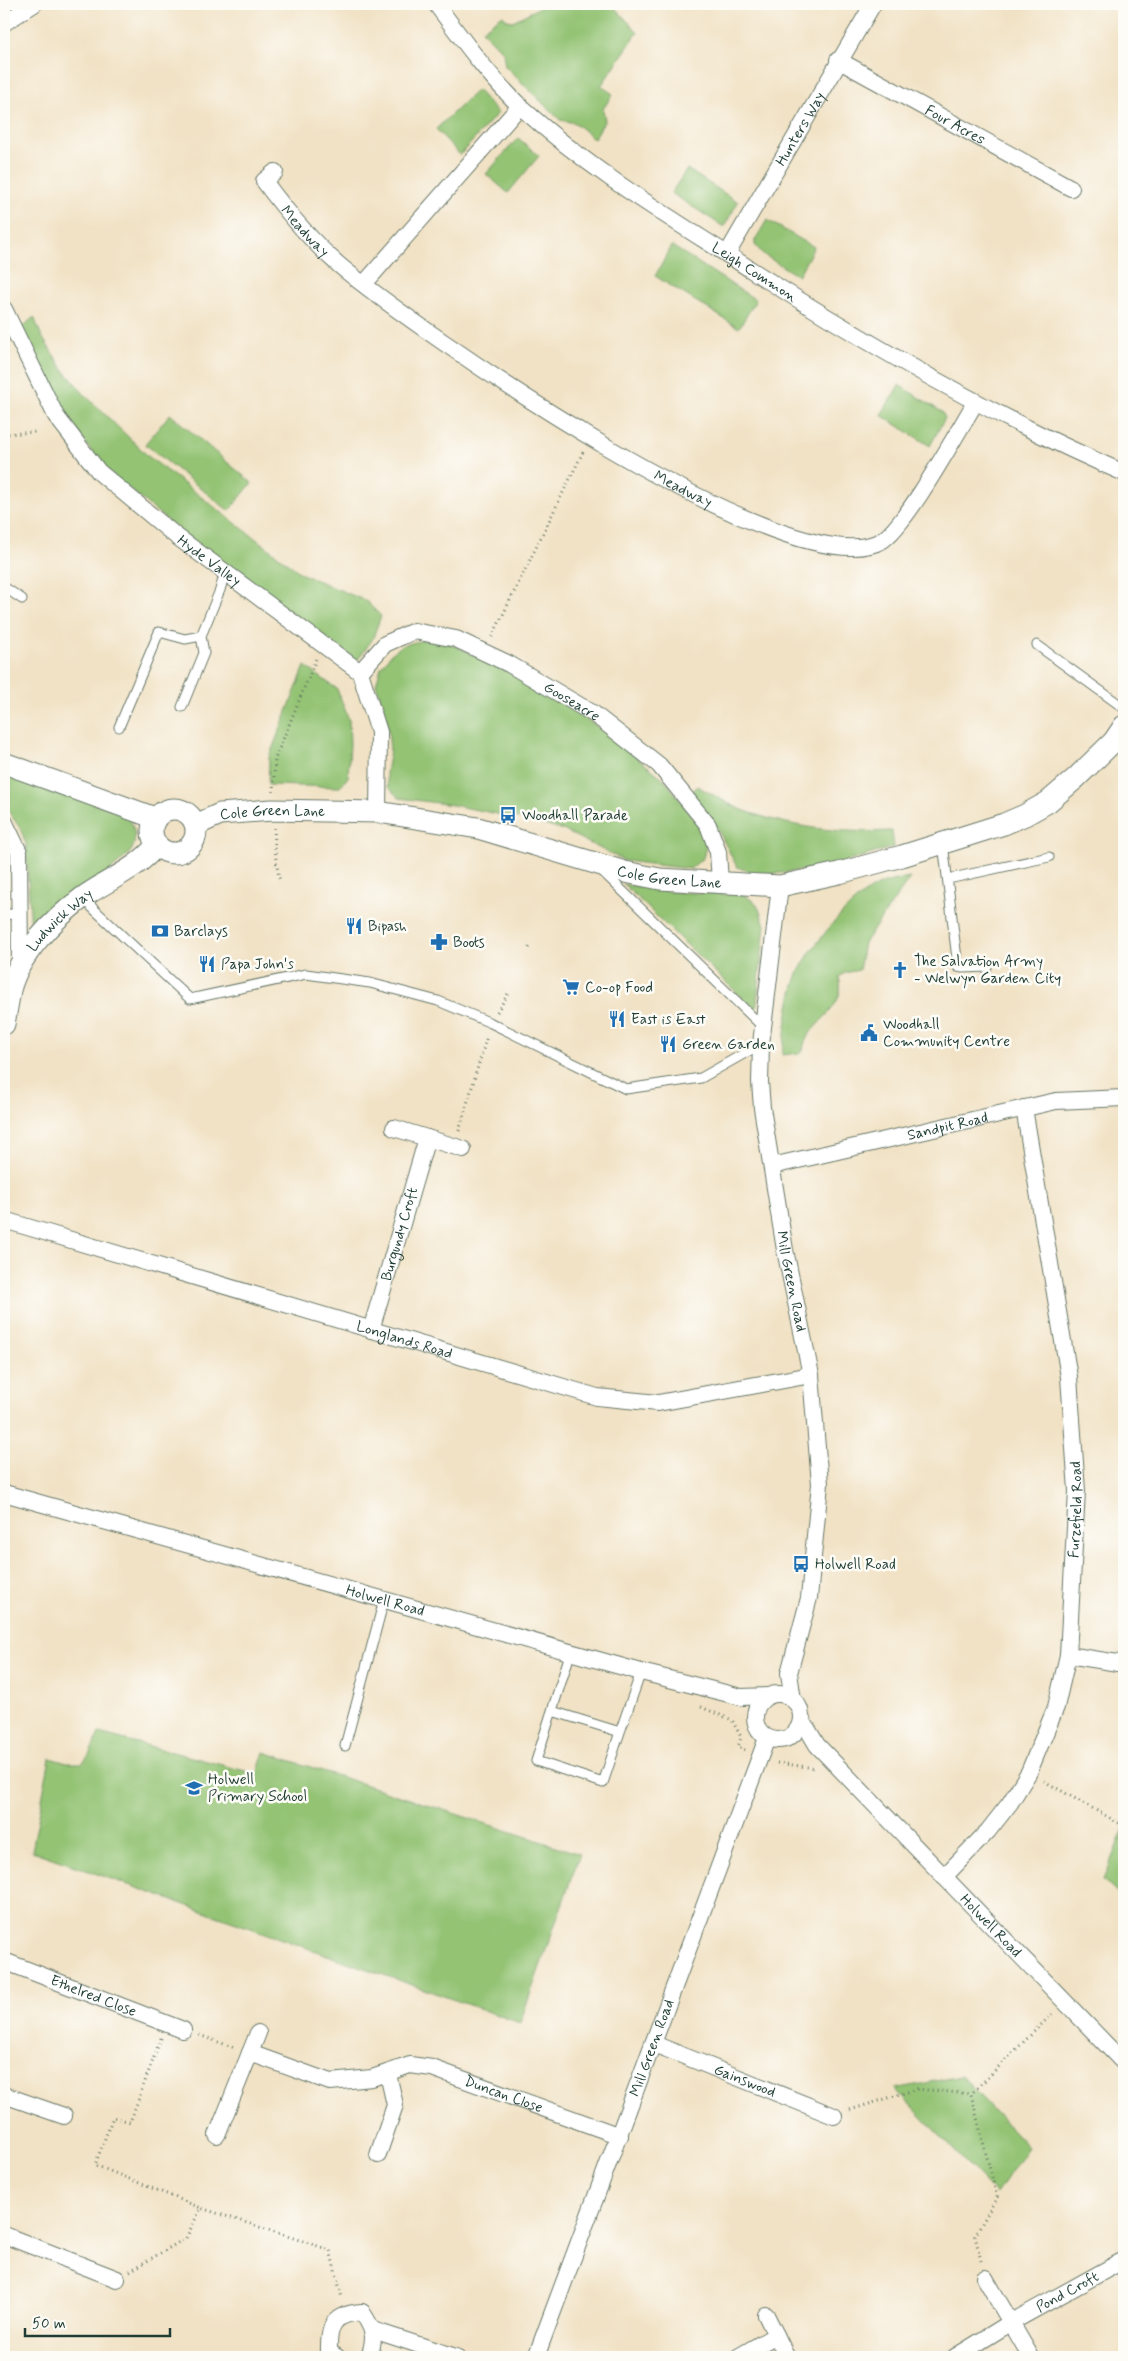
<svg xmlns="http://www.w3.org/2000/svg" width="1128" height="2361" font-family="Mynerve,sans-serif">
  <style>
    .green { fill: #93c373; stroke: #598054 }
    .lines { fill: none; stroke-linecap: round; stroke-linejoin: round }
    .service-casing { stroke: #687767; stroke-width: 11 }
    .minor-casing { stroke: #687767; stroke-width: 18 }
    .tertiary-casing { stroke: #687767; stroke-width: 23 }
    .path { stroke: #687767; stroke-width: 3; stroke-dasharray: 1 4; stroke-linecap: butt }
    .service { stroke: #fff; stroke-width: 9 }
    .minor { stroke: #fff; stroke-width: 16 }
    .tertiary { stroke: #fff; stroke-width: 21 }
    .labels { text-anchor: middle; stroke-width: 5; stroke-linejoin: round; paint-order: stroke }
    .street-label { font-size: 15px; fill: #1f3d34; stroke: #fdfcf7 }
    .poi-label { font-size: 15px; fill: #1f3d34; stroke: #fdfcf7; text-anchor: start }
  </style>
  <rect width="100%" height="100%" fill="#fdfcf7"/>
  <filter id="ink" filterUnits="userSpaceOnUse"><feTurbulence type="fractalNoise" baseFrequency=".02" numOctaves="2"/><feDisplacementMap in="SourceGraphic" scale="10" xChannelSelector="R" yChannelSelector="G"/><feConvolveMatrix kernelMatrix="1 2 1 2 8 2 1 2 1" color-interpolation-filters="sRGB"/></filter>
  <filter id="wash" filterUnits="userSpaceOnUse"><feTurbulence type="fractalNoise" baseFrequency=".0096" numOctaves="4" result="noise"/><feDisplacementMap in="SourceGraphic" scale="20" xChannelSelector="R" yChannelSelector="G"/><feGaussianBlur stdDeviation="1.12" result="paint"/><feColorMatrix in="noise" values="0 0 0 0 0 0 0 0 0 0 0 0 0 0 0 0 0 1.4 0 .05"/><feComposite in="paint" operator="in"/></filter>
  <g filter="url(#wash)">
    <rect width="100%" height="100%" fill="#f1e2c5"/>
    <path class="green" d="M 546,4 L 611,4 L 638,32 L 601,86 L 613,94 L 603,109 L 605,120 L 594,139 L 575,123 L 560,120 L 505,66 L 503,52 L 482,30 L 503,15 L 507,20 L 513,21 Z
      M 477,90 L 498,113 L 460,155 L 436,129 Z
      M 518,138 L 539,156 L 508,193 L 486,174 Z
      M 687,169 L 738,202 L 724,227 L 671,193 Z
      M 767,220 L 814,247 L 798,276 L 764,255 L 755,245 L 755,240 Z
      M 672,246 L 756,300 L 739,328 L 655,276 Z
      M 34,317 L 42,337 L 63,369 L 85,395 L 149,457 L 302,574 L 366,601 L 381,616 L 372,640 L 357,661 L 180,531 L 103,467 L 62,410 L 18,331 Z
      M 899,385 L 942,412 L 945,418 L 930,446 L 881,415 Z
      M 170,414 L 252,483 L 229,511 L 145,444 Z
      M 423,640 L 451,644 L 524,679 L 598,727 L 664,779 L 703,831 L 706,846 L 703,858 L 690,869 L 625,861 L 563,830 L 517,818 L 453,805 L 399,798 L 388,787 L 386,773 L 390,750 L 387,720 L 376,684 L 381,667 L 391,654 L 403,645 Z
      M 305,666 L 337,689 L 349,720 L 350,744 L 348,777 L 340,787 L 268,785 L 269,757 Z
      M 4,770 L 127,815 C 134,825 138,840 131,851 C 126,860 41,927 31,931 L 26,844 L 20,828 L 4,805 Z
      M 697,786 C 713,794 729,805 745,811 C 797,829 838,833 892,831 L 894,847 L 832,866 L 781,873 L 756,874 L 737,867 L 715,824 L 692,793 Z
      M 910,878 L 864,943 L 859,970 L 845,973 L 839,977 C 849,1011 804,1024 803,1051 L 800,1053 L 782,1055 C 786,1029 788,1001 797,976 C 808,949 850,899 877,886 C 886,881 900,880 910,878 Z
      M 623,884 L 671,892 L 745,895 L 757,904 L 765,925 L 756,1011 Z
      M 99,1733 L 257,1774 L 264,1752 L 580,1854 L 520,2023 L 32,1851 L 50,1758 L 67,1763 L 82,1763 L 89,1755 Z
      M 1124,1828 L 1124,1900 L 1103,1880 Z
      M 961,2076 L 1028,2147 L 996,2194 L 895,2089 Z"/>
  </g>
  <g filter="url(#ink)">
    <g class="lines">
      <g class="service-casing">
        <path id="service" d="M 4,587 L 22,599
          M 1037,645 L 1124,708
          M 182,707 L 204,653 L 201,636
          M 119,727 L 159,632 L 185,639 L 201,636 L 220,590 L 225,572
          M 943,843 L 958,967 L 963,968 L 987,967
          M 603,872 L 764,1028
          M 948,879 L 1049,857
          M 82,898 L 190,999 L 306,974 L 370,983 L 438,1001 L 491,1023 L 626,1089 L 701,1078 L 761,1044
          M 4,913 L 19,916
          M 552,1711 L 620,1732 L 603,1783 L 536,1761 L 571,1651
          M 620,1732 L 641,1672
          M 345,1746 L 384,1600"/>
      </g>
      <g class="minor-casing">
        <g id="minor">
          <path id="s1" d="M 436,4 C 462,39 490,78 522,108 C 592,172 674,220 753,271 C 872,347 994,417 1124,473"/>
          <path d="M 4,23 L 34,4"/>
          <path id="s2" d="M 838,60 L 1071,188"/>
          <path id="s3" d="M 275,172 L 264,181 C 286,211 311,241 339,265 C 417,330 789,590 881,541 C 905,528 958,431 975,403"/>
          <path id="s4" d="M 727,254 L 873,4"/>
          <path d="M 364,284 L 520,106"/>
          <path id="s5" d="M 4,309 L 56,416 L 99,472 L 176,536 L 360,672 L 379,732 L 378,812"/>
          <path id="s6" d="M 360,672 L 385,644 L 414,631 L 456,639 L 509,664 L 594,714 L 659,765 L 708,825 L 718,852 L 720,882"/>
          <path d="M 4,821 L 19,852 L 20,966"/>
          <path id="s7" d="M 780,886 L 761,1044 L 760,1082 L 762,1108 L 785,1250 L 811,1375 L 820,1484 L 809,1598 L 789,1673 L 793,1700"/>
          <path d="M 394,1128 L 463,1149"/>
          <path id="s8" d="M 772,1166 L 1056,1101 L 1124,1098"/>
          <path id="s9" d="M 4,1220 L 597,1397 L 658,1403 L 811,1375"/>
          <path id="s10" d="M 371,1330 L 427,1138"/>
          <path id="s11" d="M 4,1493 L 641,1672 L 741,1697 L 769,1696"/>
          <path d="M 1068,1655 L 1124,1664"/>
          <circle cx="778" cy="1717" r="23"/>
          <path id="s12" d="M 801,1718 L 817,1745 L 1124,2063"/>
          <path id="s13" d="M 944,1877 L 988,1831 L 1010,1803 L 1029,1772 L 1056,1707 L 1068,1655 L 1077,1491 L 1069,1377 L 1024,1108"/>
          <path id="s14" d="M 4,1961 L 183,2030"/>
          <path id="s15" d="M 654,2044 L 834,2116"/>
          <path id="s16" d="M 250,2053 L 330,2082 L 372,2078 L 410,2065 L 432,2068 L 620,2136"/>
          <path d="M 4,2095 L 64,2116"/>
          <path d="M 217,2135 L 258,2033"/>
          <path d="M 378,2155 L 395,2105 L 388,2074"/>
          <path d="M 4,2235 L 117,2279"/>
          <path d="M 985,2278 L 1031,2357"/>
          <path d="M 766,2315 L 787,2357"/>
          <path d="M 373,2330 L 456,2357"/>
          <path d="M 337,2357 L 329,2352 C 328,2324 334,2314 362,2312 C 374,2330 376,2336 369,2357"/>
          <path id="s17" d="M 536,2357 L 767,1738"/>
          <path d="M 738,2357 L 776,2335"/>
          <path id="s18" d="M 955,2357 L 1010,2323 L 1124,2260"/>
        </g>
      </g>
      <g class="tertiary-casing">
        <g id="tertiary">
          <path d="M 4,763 L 155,818"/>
          <circle cx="174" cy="831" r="22"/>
          <path id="s19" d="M 196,825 L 220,814 L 272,810 L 378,812 L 478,828 L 625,872 L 660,879 L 780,886 L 839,873 L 902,856 L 1004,824 L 1025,815 L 1048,802 L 1076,778 L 1114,741 L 1124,726"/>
          <path id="s20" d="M 4,1024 C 6,1013 8,1002 10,990 C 19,954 53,920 82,898 C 108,879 135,871 157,845"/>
        </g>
      </g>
      <path class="path" d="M 4,432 L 7,434 L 37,432
        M 492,637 L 583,452
        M 273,792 L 275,759 L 316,659
        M 274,828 L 276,861 L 280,882
        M 529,948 L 531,944
        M 497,1012 L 508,994
        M 459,1131 L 487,1036
        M 701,1707 L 732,1720 L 741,1737 L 738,1747 L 745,1750
        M 777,1763 L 815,1768
        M 1044,1781 L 1124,1826
        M 199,2035 L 235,2048
        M 161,2038 L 130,2122 L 113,2117 L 95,2165 L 201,2208
        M 850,2110 L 917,2089 L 971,2094
        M 981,2261 L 975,2236 L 997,2197 L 971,2094 L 1052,2014
        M 130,2271 L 186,2238 L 201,2208 L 330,2250 L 342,2298"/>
      <use href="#service" class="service"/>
      <use href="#minor" class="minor"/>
      <use href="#tertiary" class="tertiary"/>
    </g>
  </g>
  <defs>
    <g id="bus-bare" transform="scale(1.35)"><path d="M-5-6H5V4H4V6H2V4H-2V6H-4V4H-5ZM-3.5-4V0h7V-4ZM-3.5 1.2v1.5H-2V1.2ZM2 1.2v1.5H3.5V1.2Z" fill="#1f6fb2" stroke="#fdfcf7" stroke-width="2.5" paint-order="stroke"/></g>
    <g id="restaurant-bare" transform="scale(1.35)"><path d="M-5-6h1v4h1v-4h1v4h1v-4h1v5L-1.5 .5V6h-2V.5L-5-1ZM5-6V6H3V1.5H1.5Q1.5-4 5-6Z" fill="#1f6fb2" stroke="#fdfcf7" stroke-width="2.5" paint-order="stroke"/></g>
    <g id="bank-bare" transform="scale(1.35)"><path d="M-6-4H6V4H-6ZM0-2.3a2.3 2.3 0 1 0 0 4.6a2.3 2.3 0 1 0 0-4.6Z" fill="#1f6fb2" stroke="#fdfcf7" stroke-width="2.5" paint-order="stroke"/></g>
    <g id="pharmacy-bare" transform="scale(1.35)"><path d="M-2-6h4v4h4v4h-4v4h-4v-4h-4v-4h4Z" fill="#1f6fb2" stroke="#fdfcf7" stroke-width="2.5" paint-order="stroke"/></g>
    <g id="church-bare" transform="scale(1.35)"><path d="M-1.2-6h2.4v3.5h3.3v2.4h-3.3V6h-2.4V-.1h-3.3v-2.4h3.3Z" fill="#1f6fb2" stroke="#fdfcf7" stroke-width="2.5" paint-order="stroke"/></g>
    <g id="supermarket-bare" transform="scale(1.35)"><path d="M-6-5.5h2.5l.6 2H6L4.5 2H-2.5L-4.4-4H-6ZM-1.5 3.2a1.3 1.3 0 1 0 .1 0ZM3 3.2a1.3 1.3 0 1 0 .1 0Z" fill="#1f6fb2" stroke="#fdfcf7" stroke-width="2.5" paint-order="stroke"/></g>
    <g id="civic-bare" transform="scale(1.35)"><path d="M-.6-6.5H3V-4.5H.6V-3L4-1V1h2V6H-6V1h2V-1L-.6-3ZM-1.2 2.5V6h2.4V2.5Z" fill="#1f6fb2" stroke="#fdfcf7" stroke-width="2.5" paint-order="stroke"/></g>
    <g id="school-bare" transform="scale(1.35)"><path d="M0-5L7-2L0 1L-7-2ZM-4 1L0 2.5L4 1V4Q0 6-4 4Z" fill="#1f6fb2" stroke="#fdfcf7" stroke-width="2.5" paint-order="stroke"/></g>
  </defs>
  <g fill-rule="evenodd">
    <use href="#bus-bare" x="508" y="815"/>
    <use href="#restaurant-bare" x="354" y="926"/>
    <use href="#bank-bare" x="160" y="931"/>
    <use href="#pharmacy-bare" x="439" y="942"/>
    <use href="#restaurant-bare" x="207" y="964"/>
    <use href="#church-bare" x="900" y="970"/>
    <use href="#supermarket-bare" x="571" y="987"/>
    <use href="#restaurant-bare" x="617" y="1019"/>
    <use href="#civic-bare" x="869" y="1033"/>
    <use href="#restaurant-bare" x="668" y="1044"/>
    <use href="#bus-bare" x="801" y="1564"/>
    <use href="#school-bare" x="194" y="1788"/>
  </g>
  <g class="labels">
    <g class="street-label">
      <text dy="5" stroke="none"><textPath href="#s2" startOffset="134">Four Acres</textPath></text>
      <text dy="5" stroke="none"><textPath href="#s4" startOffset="145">Hunters Way</textPath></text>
      <text dy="5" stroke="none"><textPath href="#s3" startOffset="79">Meadway</textPath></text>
      <text dy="5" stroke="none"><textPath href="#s1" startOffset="420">Leigh Common</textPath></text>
      <text dy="5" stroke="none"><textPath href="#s3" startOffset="538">Meadway</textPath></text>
      <text dy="5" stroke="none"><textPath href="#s5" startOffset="331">Hyde Valley</textPath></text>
      <text dy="5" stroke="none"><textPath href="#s6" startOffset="244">Gooseacre</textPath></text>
      <text dy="5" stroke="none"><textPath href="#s19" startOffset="79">Cole Green Lane</textPath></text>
      <text dy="5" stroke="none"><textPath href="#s19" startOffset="484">Cole Green Lane</textPath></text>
      <text dy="5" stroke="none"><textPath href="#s20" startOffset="122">Ludwick Way</textPath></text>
      <text dy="5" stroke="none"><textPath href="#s8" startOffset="180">Sandpit Road</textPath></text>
      <text dy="5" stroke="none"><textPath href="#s10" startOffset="100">Burgundy Croft</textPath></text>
      <text dy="5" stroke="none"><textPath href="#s7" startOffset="399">Mill Green Road</textPath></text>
      <text dy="5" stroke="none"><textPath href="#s9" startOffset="418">Longlands Road</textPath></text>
      <text dy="5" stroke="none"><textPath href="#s13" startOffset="405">Furzefield Road</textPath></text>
      <text dy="5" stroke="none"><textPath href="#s11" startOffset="396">Holwell Road</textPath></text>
      <text dy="5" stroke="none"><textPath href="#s12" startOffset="282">Holwell Road</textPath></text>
      <text dy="5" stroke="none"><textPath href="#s14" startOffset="96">Ethelred Close</textPath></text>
      <text dy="5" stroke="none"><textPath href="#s17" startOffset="330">Mill Green Road</textPath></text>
      <text dy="5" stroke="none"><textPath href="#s15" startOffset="98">Gainswood</textPath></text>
      <text dy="5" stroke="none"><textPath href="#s16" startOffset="266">Duncan Close</textPath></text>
      <text dy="5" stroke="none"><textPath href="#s18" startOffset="130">Pond Croft</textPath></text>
    </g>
    <g class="poi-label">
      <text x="522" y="820">Woodhall Parade</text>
      <text x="368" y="931">Bipash</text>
      <text x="174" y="936">Barclays</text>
      <text x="453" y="947">Boots</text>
      <text x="914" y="966">The Salvation Army<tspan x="914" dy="17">- Welwyn Garden City</tspan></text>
      <text x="221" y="969">Papa John's</text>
      <text x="585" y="992">Co-op Food</text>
      <text x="631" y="1024">East is East</text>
      <text x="883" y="1029">Woodhall<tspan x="883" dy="17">Community Centre</tspan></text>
      <text x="682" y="1049">Green Garden</text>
      <text x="815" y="1569">Holwell Road</text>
      <text x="208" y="1784">Holwell<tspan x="208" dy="17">Primary School</tspan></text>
    </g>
  </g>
  <rect width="1128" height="2361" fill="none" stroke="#fdfcf7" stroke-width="20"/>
  <path d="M25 2328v8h145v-8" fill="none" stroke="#1f3d34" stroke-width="2.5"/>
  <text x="32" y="2328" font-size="15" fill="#1f3d34" stroke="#fdfcf7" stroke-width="4" paint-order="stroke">50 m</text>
</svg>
